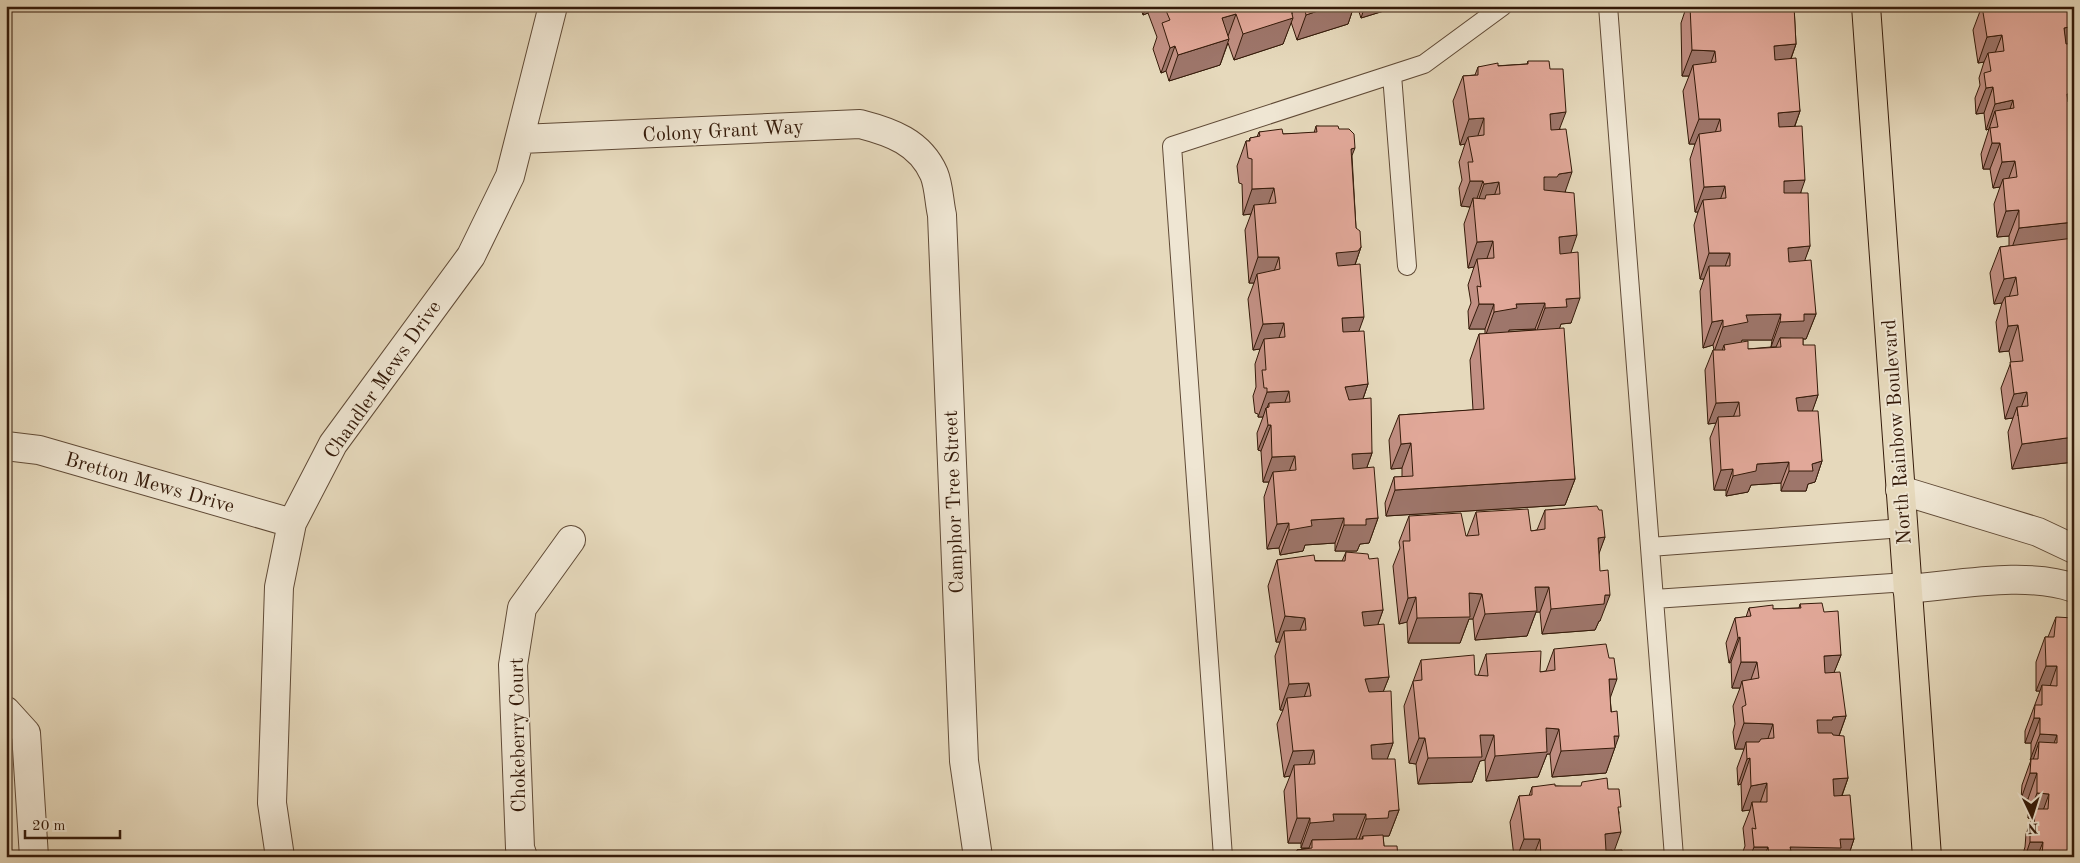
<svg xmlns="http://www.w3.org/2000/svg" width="2080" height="863" font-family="'Old Standard TT',serif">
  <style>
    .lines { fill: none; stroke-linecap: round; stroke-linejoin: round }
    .service-casing { stroke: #604a36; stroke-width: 20 }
    .minor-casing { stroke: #604a36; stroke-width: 30 }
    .primary-casing { stroke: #341a09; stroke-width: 30 }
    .service { stroke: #efe6d3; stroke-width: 18 }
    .minor { stroke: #efe6d3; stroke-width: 28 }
    .primary { stroke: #e6d9bc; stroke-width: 28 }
    .wall { fill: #c29084; stroke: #341a09; fill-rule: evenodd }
    .shaded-wall { fill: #9e766b; stroke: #341a09 }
    .building { fill: #e1a899; stroke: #341a09 }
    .labels { text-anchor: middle; stroke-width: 4; stroke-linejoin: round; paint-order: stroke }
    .street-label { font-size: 20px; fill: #341a09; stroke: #efe6d3 }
  </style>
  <rect width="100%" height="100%" fill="#e6d9bc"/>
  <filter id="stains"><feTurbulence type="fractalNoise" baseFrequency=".004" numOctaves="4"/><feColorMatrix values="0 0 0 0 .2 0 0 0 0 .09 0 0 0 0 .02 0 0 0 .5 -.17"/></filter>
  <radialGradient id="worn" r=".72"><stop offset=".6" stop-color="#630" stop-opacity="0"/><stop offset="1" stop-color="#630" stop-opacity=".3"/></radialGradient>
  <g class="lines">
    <g class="service-casing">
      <path id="service" d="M 1608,6 L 1674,857
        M 1392,75 L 1407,266
        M 1650,547 L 1903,528
        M 1654,599 L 1907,582
        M 1223,857 L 1172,146 L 1424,64 L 1503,6"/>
    </g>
    <g class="minor-casing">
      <path id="minor" d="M 521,139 L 860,124 C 891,132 920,142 934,174 C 939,186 939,202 942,215 L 964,761 L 978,857
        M 6,446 L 39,450 L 292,523
        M 1900,490 L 2038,532 L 2074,549
        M 1907,589 C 1958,585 2027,571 2074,588
        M 6,711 L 26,733 L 34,857
        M 280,857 L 272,803 L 279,587 L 292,523 L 333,444 L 471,256 L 510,176 L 553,6
        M 523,857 L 520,848 L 513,665 L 522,608 L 571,540"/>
    </g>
    <g class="primary-casing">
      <path id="primary" d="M 1866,6 L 1927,857"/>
    </g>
    <use href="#service" class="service"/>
    <use href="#minor" class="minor"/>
    <use href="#primary" class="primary"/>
  </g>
  <path class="wall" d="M 1140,6 L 1354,6 L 1348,24 L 1297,40 L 1291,22 L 1283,44 L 1234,60 L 1228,43 L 1220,65 L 1169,81 L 1166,71 L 1161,73 L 1153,49 L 1157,37 L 1148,13 L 1143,15 Z
    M 1357,6 L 1400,6 L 1361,18 Z
    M 1680,6 L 1794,6 L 1796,44 L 1791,59 L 1800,111 L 1795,126 L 1801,193 L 1810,246 L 1804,261 L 1816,314 L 1806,339 L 1803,339 L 1803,345 L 1818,395 L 1812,411 L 1822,461 L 1815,482 L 1808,484 L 1806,491 L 1781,491 L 1781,483 L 1751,485 L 1748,492 L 1726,496 L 1726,490 L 1714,490 L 1710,438 L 1716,423 L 1708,424 L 1705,370 L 1713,350 L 1714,350 L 1713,345 L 1703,348 L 1700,291 L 1704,279 L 1700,279 L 1694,225 L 1698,212 L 1695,212 L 1690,159 L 1695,144 L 1689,144 L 1683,91 L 1689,76 L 1682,76 L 1681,23 L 1686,8 L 1680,9 ZM 1742,340 L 1772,340 L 1771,347 L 1748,349 L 1741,342 Z
    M 1982,6 L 2073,6 L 2074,31 L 2069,43 L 2074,462 L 2012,469 L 2008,432 L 2013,418 L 2005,419 L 2001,388 L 2011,362 L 2009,351 L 1999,352 L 1996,322 L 2002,303 L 1994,304 L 1990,273 L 2000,247 L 2009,246 L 2009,236 L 1997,237 L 1994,204 L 2000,187 L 1993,188 L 1990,169 L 1983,169 L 1981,154 L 1989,129 L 1986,130 L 1984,113 L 1976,114 L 1975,98 L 1980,85 L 1979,78 L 1984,62 L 1978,63 L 1973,30 Z
    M 1528,61 L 1560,129 L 1571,253 L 1571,323 L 1561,324 L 1559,329 L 1575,479 L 1565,505 L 1386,516 L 1385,503 L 1394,477 L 1402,477 L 1402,468 L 1391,469 L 1389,440 L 1399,415 L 1473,410 L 1470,360 L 1479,334 L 1485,334 L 1485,329 L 1469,329 L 1468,311 L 1471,303 L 1468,285 L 1474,267 L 1468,268 L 1464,224 L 1470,207 L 1461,206 L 1459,188 L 1462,180 L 1459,162 L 1465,144 L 1460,145 L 1453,101 L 1463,76 L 1475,75 L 1478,67 L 1527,64 ZM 1535,329 L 1536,330 L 1508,332 L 1509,330 Z
    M 1316,126 L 1339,129 L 1352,156 L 1356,228 L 1361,247 L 1355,265 L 1358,331 L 1368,384 L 1363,399 L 1372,453 L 1367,467 L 1378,518 L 1369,543 L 1360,544 L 1357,551 L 1335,551 L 1335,543 L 1305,545 L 1303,551 L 1280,555 L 1279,548 L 1267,549 L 1264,497 L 1269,482 L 1263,482 L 1261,451 L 1258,450 L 1257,433 L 1263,417 L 1258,417 L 1258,414 L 1255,413 L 1253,396 L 1256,387 L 1255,364 L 1260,349 L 1253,350 L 1248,299 L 1254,283 L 1249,283 L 1245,230 L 1251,214 L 1243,215 L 1242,184 L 1239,183 L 1237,166 L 1246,141 L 1249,141 L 1250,138 L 1257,137 L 1259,132 L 1283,134 L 1314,133 Z
    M 1545,510 L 1605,537 L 1599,552 L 1600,621 L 1599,621 L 1595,630 L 1542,634 L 1540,612 L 1536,612 L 1527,636 L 1475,640 L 1473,619 L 1469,619 L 1460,643 L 1408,643 L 1407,622 L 1399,624 L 1393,566 L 1400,548 L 1399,542 L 1409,516 L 1466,536 L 1467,536 L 1476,512 L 1531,531 L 1537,530 Z
    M 1346,552 L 1369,559 L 1383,610 L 1378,624 L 1389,677 L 1383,692 L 1393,743 L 1387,759 L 1399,810 L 1389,836 L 1383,836 L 1384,846 L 1398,857 L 1295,857 L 1297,850 L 1309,848 L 1301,848 L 1301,843 L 1288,843 L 1284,791 L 1290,776 L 1284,777 L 1277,724 L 1283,710 L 1280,710 L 1275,656 L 1280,642 L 1276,642 L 1268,586 L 1277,560 L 1342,561 Z
    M 1800,604 L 1824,612 L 1841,655 L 1834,672 L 1846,716 L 1839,736 L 1848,778 L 1842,796 L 1854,839 L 1848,857 L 1743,857 L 1742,854 L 1745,846 L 1743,828 L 1750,810 L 1742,811 L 1741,784 L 1738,785 L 1737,768 L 1744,749 L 1735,749 L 1733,732 L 1735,724 L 1733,706 L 1740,688 L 1732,688 L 1731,662 L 1729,663 L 1726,643 L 1735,618 L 1746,617 L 1749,608 L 1773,609 L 1799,608 Z
    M 2056,617 L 2074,857 L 2022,857 L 2025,847 L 2026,834 L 2032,819 L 2028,818 L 2028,799 L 2021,799 L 2022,785 L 2031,760 L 2031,743 L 2025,743 L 2025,731 L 2040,691 L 2036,691 L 2036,662 L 2045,637 L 2048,637 Z
    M 1554,649 L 1610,698 L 1615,747 L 1606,773 L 1552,777 L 1550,754 L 1547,754 L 1538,777 L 1486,781 L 1485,760 L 1480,761 L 1472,782 L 1418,784 L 1416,764 L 1409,763 L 1404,706 L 1421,660 L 1475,675 L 1478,676 L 1486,654 L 1540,672 L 1546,671 Z
    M 1555,786 L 1608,789 L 1619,812 L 1614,850 L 1623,857 L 1514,857 L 1510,822 L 1519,796 L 1529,796 L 1532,787 Z"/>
  <path class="shaded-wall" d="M 1147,6 L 1150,6 L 1148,13 L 1143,15 Z
    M 1285,6 L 1295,6 L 1290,19 L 1293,18 L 1283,44 L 1234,60 L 1243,34 Z
    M 1332,6 L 1354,6 L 1348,24 L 1297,40 L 1306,15 Z
    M 1365,6 L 1400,6 L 1361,18 Z
    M 1681,6 L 1687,6 L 1686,8 L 1680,9 Z
    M 1236,14 L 1227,39 L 1222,18 Z
    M 2074,26 L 2074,31 L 2066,51 L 2064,28 Z
    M 2002,35 L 1992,61 L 1988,53 L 1984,62 L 1978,63 L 1987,37 Z
    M 1229,39 L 1220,65 L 1169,81 L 1178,55 Z
    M 1796,44 L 1787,69 L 1764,71 L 1774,46 Z
    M 1175,46 L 1166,71 L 1161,73 L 1170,48 Z
    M 1692,50 L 1715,51 L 1706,77 L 1693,65 L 1689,76 L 1682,76 Z
    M 1993,87 L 1984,113 L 1976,114 L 1986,88 Z
    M 2067,94 L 2074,94 L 2074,119 L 2057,120 Z
    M 2013,100 L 2004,126 L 1995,111 L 1989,129 L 1986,130 L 1995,104 Z
    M 1800,111 L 1791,136 L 1769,139 L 1778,113 Z
    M 1566,112 L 1556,138 L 1541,139 L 1550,114 Z
    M 1484,118 L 1475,144 L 1468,137 L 1465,144 L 1460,145 L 1469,119 Z
    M 1699,119 L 1720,119 L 1711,144 L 1699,134 L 1695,144 L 1689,144 Z
    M 1992,143 L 2000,143 L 1990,169 L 1983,169 Z
    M 1355,148 L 1345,173 L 1351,149 Z
    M 2015,161 L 2006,186 L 2003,179 L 2000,187 L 1993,188 L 2002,162 Z
    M 1572,172 L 1563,198 L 1534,203 L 1544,177 L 1559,174 Z
    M 1805,180 L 1796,206 L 1774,206 L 1784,181 Z
    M 1470,181 L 1483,181 L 1474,207 L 1473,198 L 1470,207 L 1461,206 Z
    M 1499,182 L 1490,208 L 1475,210 L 1484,184 Z
    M 1725,186 L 1716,212 L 1703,200 L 1698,212 L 1695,212 L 1704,187 Z
    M 1274,188 L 1265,214 L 1254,205 L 1251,214 L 1243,215 L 1252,189 Z
    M 2019,210 L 2009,236 L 1997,237 L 2006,211 Z
    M 2074,222 L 2074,247 L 2010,253 L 2019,228 Z
    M 1577,235 L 1568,261 L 1550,263 L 1559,237 Z
    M 1493,241 L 1484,267 L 1477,259 L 1474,267 L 1468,268 L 1477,242 Z
    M 1810,246 L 1801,271 L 1779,273 L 1788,248 Z
    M 1361,247 L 1352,273 L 1327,278 L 1336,253 Z
    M 1709,253 L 1730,253 L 1721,278 L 1709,266 L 1704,279 L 1700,279 Z
    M 1258,257 L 1279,257 L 1270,283 L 1257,274 L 1254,283 L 1249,283 Z
    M 2016,277 L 2007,303 L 2005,297 L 2002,303 L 1994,304 L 2004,279 Z
    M 1580,298 L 1571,323 L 1561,324 L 1558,333 L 1536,333 L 1545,308 L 1566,299 Z
    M 1545,303 L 1535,329 L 1509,330 L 1508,334 L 1485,337 L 1494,312 L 1516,304 Z
    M 1479,304 L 1494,304 L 1485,329 L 1469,329 Z
    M 1781,314 L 1772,340 L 1742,340 L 1739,348 L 1724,345 L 1722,351 L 1714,352 L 1723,327 L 1746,315 Z
    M 1804,314 L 1816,314 L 1806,339 L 1780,338 L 1776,347 L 1771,347 L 1780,322 Z
    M 1364,317 L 1355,342 L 1333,344 L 1342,318 Z
    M 1723,320 L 1713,345 L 1703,348 L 1712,322 Z
    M 1284,323 L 1275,349 L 1264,339 L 1260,349 L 1253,350 L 1263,324 Z
    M 2018,325 L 2009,351 L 1999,352 L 2008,326 Z
    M 1368,384 L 1359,410 L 1335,413 L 1345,387 Z
    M 1289,391 L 1280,416 L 1269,403 L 1266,410 L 1266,408 L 1263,417 L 1258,417 L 1267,392 Z
    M 2027,392 L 2018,416 L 2017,407 L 2013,418 L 2005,419 L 2014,394 Z
    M 1818,395 L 1811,415 L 1789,418 L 1796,398 Z
    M 1739,402 L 1731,423 L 1718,417 L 1716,423 L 1708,424 L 1716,403 Z
    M 1268,425 L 1271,425 L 1261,451 L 1258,450 Z
    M 2074,437 L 2074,462 L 2012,469 L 2022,444 Z
    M 1411,443 L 1402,468 L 1391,469 L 1401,444 Z
    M 1372,453 L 1363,478 L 1343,480 L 1352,454 Z
    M 1295,456 L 1285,482 L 1273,472 L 1269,482 L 1263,482 L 1272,457 Z
    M 1822,461 L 1815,482 L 1808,484 L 1806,491 L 1781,491 L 1789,471 Z
    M 1789,462 L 1781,483 L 1751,485 L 1748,492 L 1726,496 L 1733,476 L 1757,464 Z
    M 1733,469 L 1726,490 L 1714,490 L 1721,470 Z
    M 1575,479 L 1565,505 L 1386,516 L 1395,490 Z
    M 1344,518 L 1335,543 L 1305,545 L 1303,551 L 1280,555 L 1289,530 L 1311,520 Z
    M 1378,518 L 1369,543 L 1360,544 L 1357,551 L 1335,551 L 1344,525 L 1366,519 Z
    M 1289,523 L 1279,548 L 1267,549 L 1277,524 Z
    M 1605,537 L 1596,562 L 1598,538 Z
    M 1535,587 L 1549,587 L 1540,612 L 1536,612 L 1527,636 L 1475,640 L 1485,614 Z
    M 1469,593 L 1482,594 L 1473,619 L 1469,619 L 1460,643 L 1408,643 L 1417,618 Z
    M 1605,595 L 1610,595 L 1600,621 L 1599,621 L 1595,630 L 1542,634 L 1551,609 Z
    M 1416,597 L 1407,622 L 1399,624 L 1408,598 Z
    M 1383,610 L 1374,635 L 1352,637 L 1362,612 Z
    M 1285,616 L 1305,618 L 1295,643 L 1284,631 L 1280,642 L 1276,642 Z
    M 1740,637 L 1731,662 L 1729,663 L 1738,638 Z
    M 1841,655 L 1831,680 L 1814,681 L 1824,656 Z
    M 1741,662 L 1757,662 L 1748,688 L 1742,681 L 1740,688 L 1732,688 Z
    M 2046,666 L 2057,666 L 2048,692 L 2042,685 L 2040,691 L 2036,691 Z
    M 1389,677 L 1379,702 L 1356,704 L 1365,679 Z
    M 1609,679 L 1617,679 L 1608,704 Z
    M 1309,683 L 1300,709 L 1287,698 L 1283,710 L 1280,710 L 1289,684 Z
    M 1846,716 L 1837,741 L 1808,746 L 1817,720 L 1833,717 Z
    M 2034,718 L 2040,718 L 2031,743 L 2025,743 Z
    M 1744,723 L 1773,724 L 1764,750 L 1746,742 L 1744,749 L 1735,749 Z
    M 1546,728 L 1559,729 L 1550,754 L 1547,754 L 1538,777 L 1486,781 L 1495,756 Z
    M 2040,734 L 2057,735 L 2048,760 L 2039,742 L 2033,760 L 2030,760 Z
    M 1480,735 L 1494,735 L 1485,760 L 1480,761 L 1472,782 L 1418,784 L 1428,758 Z
    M 1614,736 L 1619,736 L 1606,773 L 1552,777 L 1561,751 Z
    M 1419,738 L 1425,738 L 1416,764 L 1409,763 Z
    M 1393,743 L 1384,768 L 1362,771 L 1371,745 Z
    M 1314,750 L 1305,775 L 1294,765 L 1290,776 L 1284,777 L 1293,751 Z
    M 1750,758 L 1741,784 L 1738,785 L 1747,759 Z
    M 2030,773 L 2037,773 L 2028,799 L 2021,799 Z
    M 1848,778 L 1839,803 L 1823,804 L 1833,779 Z
    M 1767,783 L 1758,809 L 1752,802 L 1750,810 L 1742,811 L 1751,786 Z
    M 2037,793 L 2049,794 L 2040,819 L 2035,809 L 2032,819 L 2028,818 Z
    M 1399,810 L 1389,836 L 1381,836 L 1363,839 L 1363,836 L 1360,844 L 1357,845 L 1366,819 L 1389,811 Z
    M 1333,814 L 1366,814 L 1356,839 L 1312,840 L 1309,848 L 1301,848 L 1310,823 Z
    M 1297,818 L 1310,818 L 1301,843 L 1288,843 Z
    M 1621,832 L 1612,857 L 1596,857 L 1605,834 Z
    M 1524,839 L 1540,839 L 1533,857 L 1517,857 Z
    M 1840,839 L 1854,839 L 1848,857 L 1768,857 L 1769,854 L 1790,847 Z
    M 2030,842 L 2043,842 L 2037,857 L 2025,857 Z
    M 1754,847 L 1768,847 L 1764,857 L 1750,857 Z"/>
  <path class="building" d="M 1164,6 L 1290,6 L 1293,18 L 1243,34 L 1236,14 L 1222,18 L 1229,39 L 1178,55 L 1175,46 L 1170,48 L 1162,23 L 1170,20 Z
    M 1304,6 L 1332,6 L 1306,15 Z
    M 1690,6 L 1794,6 L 1796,44 L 1774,46 L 1775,60 L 1796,58 L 1800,111 L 1778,113 L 1779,127 L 1802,126 L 1805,180 L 1784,181 L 1784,193 L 1808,193 L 1810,246 L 1788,248 L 1789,262 L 1811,260 L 1816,314 L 1804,314 L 1804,321 L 1780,322 L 1781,314 L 1746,315 L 1748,322 L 1723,327 L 1723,320 L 1712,322 L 1709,266 L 1730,266 L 1730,253 L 1709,253 L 1703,200 L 1726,198 L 1725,186 L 1704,187 L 1699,134 L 1721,131 L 1720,119 L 1699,119 L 1693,65 L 1716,62 L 1715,51 L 1692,50 Z
    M 1982,6 L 2073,6 L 2074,26 L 2064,28 L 2066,44 L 2074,43 L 2074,94 L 2067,94 L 2068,102 L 2074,102 L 2074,222 L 2019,228 L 2019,210 L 2006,211 L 2003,179 L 2017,177 L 2015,161 L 2002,162 L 2000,143 L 1992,143 L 1990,128 L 1998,127 L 1995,111 L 2014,108 L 2013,100 L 1995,104 L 1993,87 L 1986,88 L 1984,73 L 1991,71 L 1988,53 L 2004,51 L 2002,35 L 1987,37 Z
    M 1528,61 L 1549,61 L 1550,69 L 1563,69 L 1566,112 L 1550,114 L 1551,130 L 1566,129 L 1572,172 L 1559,174 L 1557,177 L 1544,177 L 1544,190 L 1574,193 L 1577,235 L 1559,237 L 1560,254 L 1578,252 L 1580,298 L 1566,299 L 1567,307 L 1545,308 L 1545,303 L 1516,304 L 1517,308 L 1494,312 L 1494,304 L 1479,304 L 1477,286 L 1481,287 L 1477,259 L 1494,258 L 1493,241 L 1477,242 L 1473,198 L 1485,199 L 1486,195 L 1500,194 L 1499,182 L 1484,184 L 1483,181 L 1470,181 L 1468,162 L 1473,162 L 1468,137 L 1484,135 L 1484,118 L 1469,119 L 1463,76 L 1478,75 L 1478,67 L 1498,63 L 1498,66 L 1528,64 Z
    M 1316,126 L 1338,126 L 1339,129 L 1349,129 L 1354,134 L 1355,148 L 1351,149 L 1356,228 L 1360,231 L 1361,247 L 1358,251 L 1336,253 L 1338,266 L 1360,264 L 1364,317 L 1342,318 L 1343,332 L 1364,331 L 1368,384 L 1345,387 L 1349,400 L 1371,398 L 1372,453 L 1352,454 L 1353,469 L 1374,467 L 1378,518 L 1366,519 L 1366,525 L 1344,525 L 1344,518 L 1311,520 L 1312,526 L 1289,530 L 1289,523 L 1277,524 L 1273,472 L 1296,470 L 1295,456 L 1272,457 L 1271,425 L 1268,425 L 1266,408 L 1269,407 L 1269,403 L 1290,402 L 1289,391 L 1267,392 L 1267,388 L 1264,388 L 1262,370 L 1266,370 L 1264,339 L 1285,337 L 1284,323 L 1263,324 L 1257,274 L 1280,269 L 1279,257 L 1258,257 L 1254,205 L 1276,203 L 1274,188 L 1252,189 L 1252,159 L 1248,158 L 1246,141 L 1250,141 L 1250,138 L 1260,136 L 1259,132 L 1282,129 L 1283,134 L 1317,132 Z
    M 2074,238 L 2074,437 L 2022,444 L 2017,407 L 2028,406 L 2027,392 L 2014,394 L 2010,362 L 2023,361 L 2018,325 L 2008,326 L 2005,297 L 2018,295 L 2016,277 L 2004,279 L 2000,247 Z
    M 1564,328 L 1575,479 L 1395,490 L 1394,477 L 1413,476 L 1411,443 L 1401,444 L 1399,415 L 1484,409 L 1479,334 Z
    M 1780,338 L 1803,338 L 1803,345 L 1815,345 L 1818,395 L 1796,398 L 1798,411 L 1818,411 L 1822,461 L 1812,464 L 1813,471 L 1789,471 L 1789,462 L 1757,464 L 1756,471 L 1733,476 L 1733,469 L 1721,470 L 1718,417 L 1740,416 L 1739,402 L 1716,403 L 1713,350 L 1725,350 L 1724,345 L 1748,341 L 1748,349 L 1781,347 Z
    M 1597,506 L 1599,510 L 1602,510 L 1605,537 L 1598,538 L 1600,571 L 1608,570 L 1610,595 L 1605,595 L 1604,604 L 1551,609 L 1549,587 L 1535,587 L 1537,611 L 1485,614 L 1482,594 L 1469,593 L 1470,617 L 1417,618 L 1416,597 L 1408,598 L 1403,541 L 1410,541 L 1409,516 L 1461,513 L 1466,536 L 1479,535 L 1476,512 L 1528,509 L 1531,531 L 1545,529 L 1545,510 Z
    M 1346,552 L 1368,554 L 1369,559 L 1378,558 L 1383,610 L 1362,612 L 1364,626 L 1384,624 L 1389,677 L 1365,679 L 1369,692 L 1391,691 L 1393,743 L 1371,745 L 1372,759 L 1395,759 L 1399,810 L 1389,811 L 1388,818 L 1366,819 L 1366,814 L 1333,814 L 1334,821 L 1310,823 L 1310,818 L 1297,818 L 1294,765 L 1315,764 L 1314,750 L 1293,751 L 1287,698 L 1311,696 L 1309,683 L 1289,684 L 1284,631 L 1306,630 L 1305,618 L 1285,616 L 1277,560 L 1314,555 L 1315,561 L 1345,561 Z
    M 1822,603 L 1824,612 L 1838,611 L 1841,655 L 1824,656 L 1825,673 L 1840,672 L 1846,716 L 1833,717 L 1832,720 L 1817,720 L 1818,733 L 1832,733 L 1833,735 L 1844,736 L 1848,778 L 1833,779 L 1834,796 L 1850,795 L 1854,839 L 1840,839 L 1841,848 L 1790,847 L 1791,851 L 1769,854 L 1768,847 L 1754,847 L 1752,828 L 1756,829 L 1752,802 L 1767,802 L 1767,783 L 1751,786 L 1750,758 L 1747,759 L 1746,742 L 1759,742 L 1761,739 L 1774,738 L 1773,724 L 1744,723 L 1742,707 L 1746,705 L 1742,681 L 1759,678 L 1757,662 L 1741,662 L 1740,637 L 1738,638 L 1735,618 L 1751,616 L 1749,608 L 1773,605 L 1773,609 L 1801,608 L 1800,604 Z
    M 2056,617 L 2074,618 L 2074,857 L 2042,857 L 2043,842 L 2030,842 L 2030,833 L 2034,833 L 2035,809 L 2048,809 L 2049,794 L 2037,793 L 2037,773 L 2030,773 L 2031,759 L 2038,759 L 2039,742 L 2057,743 L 2057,735 L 2040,734 L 2040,718 L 2034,718 L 2035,705 L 2042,705 L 2042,685 L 2057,686 L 2057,666 L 2046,666 L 2045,637 L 2054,637 Z
    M 1606,644 L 1609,658 L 1614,658 L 1617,679 L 1609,679 L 1611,712 L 1617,711 L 1619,736 L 1614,736 L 1615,748 L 1561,751 L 1559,729 L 1546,728 L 1547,752 L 1495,756 L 1494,735 L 1480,735 L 1482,757 L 1428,758 L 1425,738 L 1419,738 L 1413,681 L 1422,680 L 1421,660 L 1474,655 L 1475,675 L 1488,676 L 1486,654 L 1541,651 L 1540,672 L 1555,670 L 1554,649 Z
    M 1607,778 L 1608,789 L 1619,789 L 1621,807 L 1618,807 L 1621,832 L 1605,834 L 1606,851 L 1622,850 L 1623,857 L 1525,857 L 1541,856 L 1540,839 L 1524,839 L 1519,796 L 1532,795 L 1532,787 L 1555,784 L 1555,786 L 1581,786 L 1582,782 Z
    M 1383,835 L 1384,846 L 1397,846 L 1398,857 L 1298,857 L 1297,850 L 1312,848 L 1312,840 L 1363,839 L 1363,836 Z"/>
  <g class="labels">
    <g class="street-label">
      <text transform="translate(723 130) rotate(-3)" y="7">Colony Grant Way</text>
      <text transform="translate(382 379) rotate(-55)" y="7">Chandler Mews Drive</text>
      <text transform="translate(1896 432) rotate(-94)" y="7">North Rainbow Boulevard</text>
      <text transform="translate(150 482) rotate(16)" y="7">Bretton Mews Drive</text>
      <text transform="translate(953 502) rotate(-92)" y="7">Camphor Tree Street</text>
      <text transform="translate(517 735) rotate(-91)" y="7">Chokeberry Court</text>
    </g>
  </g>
  <rect width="2080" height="863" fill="none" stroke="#e6d9bc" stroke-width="25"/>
  <rect x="8" y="8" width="2065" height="848" fill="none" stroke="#341a09" stroke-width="2.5"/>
  <rect x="12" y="12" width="2055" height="838" fill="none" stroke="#341a09"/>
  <g transform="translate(2032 816) rotate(176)" stroke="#efe6d3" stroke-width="4" paint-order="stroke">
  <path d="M0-4L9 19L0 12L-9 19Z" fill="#341a09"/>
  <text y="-8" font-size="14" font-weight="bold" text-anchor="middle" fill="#341a09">N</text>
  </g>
  <path d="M25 830v8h95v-8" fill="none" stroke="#341a09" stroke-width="2.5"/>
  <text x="32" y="830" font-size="15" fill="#341a09" stroke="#efe6d3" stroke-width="4" paint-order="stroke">20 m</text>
  <rect width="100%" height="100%" filter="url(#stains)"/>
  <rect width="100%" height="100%" fill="url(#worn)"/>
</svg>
